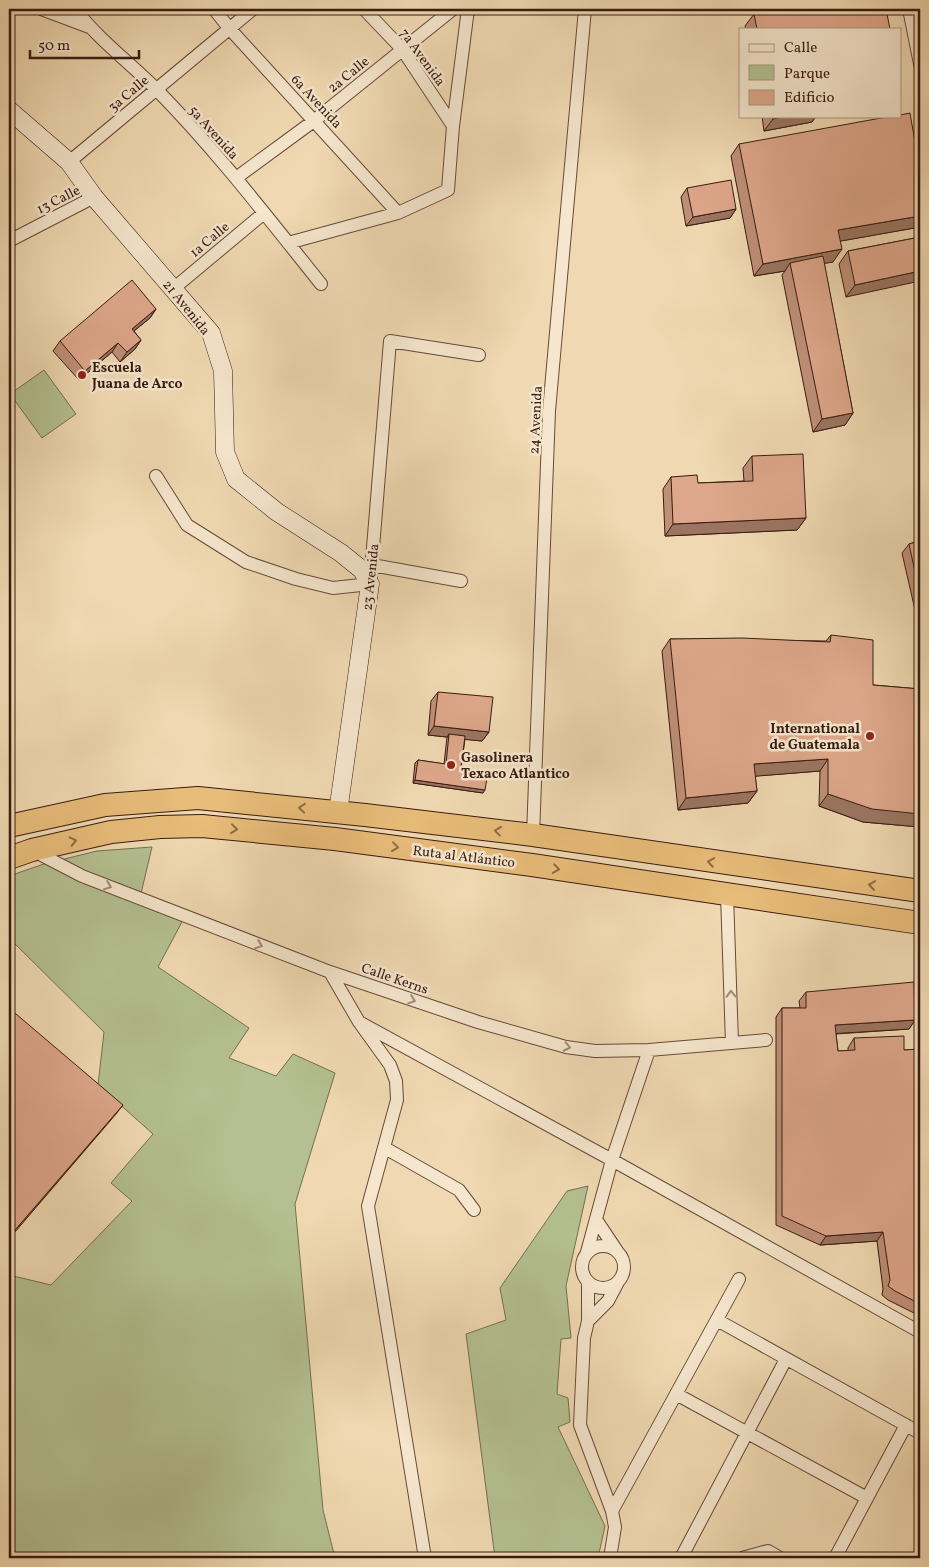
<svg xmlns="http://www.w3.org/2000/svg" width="929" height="1567" font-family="Vollkorn,serif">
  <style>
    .green { fill: #b4c091; stroke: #766e50 }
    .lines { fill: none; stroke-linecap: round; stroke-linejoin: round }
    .street-casing { stroke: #664a38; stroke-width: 14 }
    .secondary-casing { stroke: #381b10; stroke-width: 19 }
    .highway-casing { stroke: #381b10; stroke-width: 24 }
    .street { stroke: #f5e6cd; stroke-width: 12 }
    .secondary { stroke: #f5e6cd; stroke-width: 18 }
    .highway { stroke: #e8bc79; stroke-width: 22 }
    .wall { fill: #bf9078; stroke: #381b10 }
    .shaded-wall { fill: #9b7561; stroke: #381b10 }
    .building { fill: #dea78b; stroke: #381b10 }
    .oneway { stroke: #906c44 }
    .oneway2 { stroke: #a08b78 }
    .poi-dot { fill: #8f2418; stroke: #f5e6cd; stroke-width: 2 }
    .labels { text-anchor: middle; stroke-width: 5; stroke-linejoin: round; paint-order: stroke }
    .street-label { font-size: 14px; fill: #381b10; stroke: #f5e6cd }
    .poi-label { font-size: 14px; font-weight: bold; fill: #381b10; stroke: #f5e6cd; text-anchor: start }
  </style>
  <rect width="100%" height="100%" fill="#f0d9b2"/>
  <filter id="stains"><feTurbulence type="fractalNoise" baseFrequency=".004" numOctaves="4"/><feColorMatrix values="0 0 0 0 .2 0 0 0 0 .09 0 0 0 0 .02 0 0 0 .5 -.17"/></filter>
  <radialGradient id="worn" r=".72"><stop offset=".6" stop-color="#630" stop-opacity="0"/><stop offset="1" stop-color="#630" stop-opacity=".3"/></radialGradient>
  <path class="green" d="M 44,370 L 76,414 L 42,438 L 10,394 Z
    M 152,847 L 139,902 L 183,920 L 158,967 L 249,1028 L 229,1058 L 276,1076 L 293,1054 L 335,1073 L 295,1204 L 323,1510 L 335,1558 L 9,1558 L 9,1275 L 51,1285 L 132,1201 L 111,1183 L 153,1134 L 98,1085 L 104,1032 L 9,938 L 9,876 L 44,864 L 97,851 Z
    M 588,1186 L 566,1286 L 571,1338 L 561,1339 L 557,1394 L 568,1398 L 570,1422 L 558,1427 L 605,1526 L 598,1558 L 495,1558 L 466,1334 L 506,1320 L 500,1288 L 567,1191 Z"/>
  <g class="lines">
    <g class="street-casing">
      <path id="street" d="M 41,9 L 89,27
        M 75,9 C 98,39 129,62 156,89 C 216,150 268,218 321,284
        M 214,9 L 229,28 L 398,213
        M 364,9 L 402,49 L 453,126
        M 909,9 L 920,64
        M 69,162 L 253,9
        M 236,178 L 315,120 L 453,9
        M 9,241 L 94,197
        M 288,243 L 398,213 L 448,190 L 453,126 L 468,9
        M 173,289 L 264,213
        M 156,476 L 187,525 L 246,562 L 296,579 L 333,588 L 370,584 L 390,341 L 479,355
        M 372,565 L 461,581
        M 533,835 L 549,411 L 585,9
        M 32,850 L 82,876 L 330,972 L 478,1022 L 566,1047 L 595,1051 L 649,1050 L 766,1040
        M 727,895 L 732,1043
        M 330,972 L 359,1022 L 390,1065 L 396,1081 L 397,1100 L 368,1206 L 425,1558
        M 359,1022 L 612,1160 L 920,1332
        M 385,1148 L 459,1190 L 474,1210
        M 597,1221 L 617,1251
        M582 1267a21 21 0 1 1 42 0a21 21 0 1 1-42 0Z
        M 587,1252 L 612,1160 L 649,1050
        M 588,1283 L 588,1321 L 584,1338 L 580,1425 L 612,1511 L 615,1527 L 610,1558
        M 717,1320 L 920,1433
        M 588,1321 L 608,1301 L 618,1282
        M 676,1394 L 867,1498
        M 612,1511 L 739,1279
        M 681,1558 L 786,1359
        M 742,1558 L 768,1551 L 780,1558
        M 835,1558 L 906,1425"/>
    </g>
    <g class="secondary-casing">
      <path id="secondary" d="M 9,110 L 69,162 L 94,197 L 211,333 L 223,371 L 225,452 L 236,479 L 277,512 L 341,553 L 362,570 L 370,584 L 338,812"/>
    </g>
    <g class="highway-casing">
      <path id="highway" d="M 9,826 L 105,805 L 198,798 L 365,815 L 533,835 L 920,891
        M 9,858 L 32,850 L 111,832 L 160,827 L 202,826 L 335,839 L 532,865 L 920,923"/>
    </g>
    <use href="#street" class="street"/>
    <use href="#secondary" class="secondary"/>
    <use href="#highway" class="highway"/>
  </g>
  <path class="wall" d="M 754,14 L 890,29 L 746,29 L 745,26 Z
    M 762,116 L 816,116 L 812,122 L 764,131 Z
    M 739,144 L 920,227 L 840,241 L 833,262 L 824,263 L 853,413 L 845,425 L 813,432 L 782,275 L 785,271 L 754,276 L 731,156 Z
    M 687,188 L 736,209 L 730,218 L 686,226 L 681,197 Z
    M 920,237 L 846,297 L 839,264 L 848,251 Z
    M 156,309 L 150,318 L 134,331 L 141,340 L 135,349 L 120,362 L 112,352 L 79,380 L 53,351 L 60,341 Z
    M 752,456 L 806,518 L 797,530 L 665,536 L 663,489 L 671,477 L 698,483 L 744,481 L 743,468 Z
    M 920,541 L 920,632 L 902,553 L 909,544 Z
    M 831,635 L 873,685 L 920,689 L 920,827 L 863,822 L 819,806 L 820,771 L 755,776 L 757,791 L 748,803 L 678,810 L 662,651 L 670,639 L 826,641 Z
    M 438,692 L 489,732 L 482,741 L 465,739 L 461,768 L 483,793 L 413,783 L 415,763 L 418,760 L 444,764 L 447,737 L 428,735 L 431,701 Z
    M 806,992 L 915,1020 L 909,1029 L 836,1034 L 838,1051 L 848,1051 L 848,1048 L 854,1038 L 904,1050 L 920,1049 L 920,1316 L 888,1300 L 882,1295 L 883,1289 L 877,1241 L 820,1245 L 776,1225 L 776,1017 L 782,1008 L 800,1008 L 799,1001 Z"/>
  <path class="shaded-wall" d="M 786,116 L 816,116 L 812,122 L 764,131 L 773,119 Z
    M 736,209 L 730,218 L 686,226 L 693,217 Z
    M 920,216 L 920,227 L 830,243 L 838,230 Z
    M 842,249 L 833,262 L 792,269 L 790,263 L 785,271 L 754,276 L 763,264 Z
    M 920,271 L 920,281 L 846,297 L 855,285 Z
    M 156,309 L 150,318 L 125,338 L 132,329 Z
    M 141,340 L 135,349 L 120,362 L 127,352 Z
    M 118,343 L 112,352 L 79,380 L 85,371 Z
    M 853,413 L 845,425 L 813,432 L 822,419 Z
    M 806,518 L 797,530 L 665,536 L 673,524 Z
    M 434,726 L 489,732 L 482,741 L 448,738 L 449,734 L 447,737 L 428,735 Z
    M 828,759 L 820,771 L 746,777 L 754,764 Z
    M 415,780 L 485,790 L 483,793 L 413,783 Z
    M 757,791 L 748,803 L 678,810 L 686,798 Z
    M 828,794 L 920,814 L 920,827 L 863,822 L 819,806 Z
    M 915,1020 L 909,1029 L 828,1034 L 835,1025 Z
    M 123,1105 L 116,1114 L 9,1239 L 9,1237 Z
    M 883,1232 L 877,1241 L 820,1245 L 826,1236 Z"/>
  <path class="building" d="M 782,9 L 886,9 L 890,29 L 757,29 L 754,14 Z
    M 910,113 L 920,171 L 920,216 L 838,230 L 842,249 L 763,264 L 739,144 L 892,116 L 900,116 L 900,115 Z
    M 772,116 L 786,116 L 773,119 Z
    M 731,180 L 736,209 L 693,217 L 687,188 Z
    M 920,237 L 920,271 L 855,285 L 848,251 Z
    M 823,256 L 853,413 L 822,419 L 790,263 Z
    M 132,280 L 156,309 L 132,329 L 141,340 L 127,352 L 118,343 L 85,371 L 60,341 Z
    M 803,454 L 806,518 L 673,524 L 671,477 L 697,475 L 698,483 L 753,481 L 752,456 Z
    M 920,541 L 920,595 L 909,544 Z
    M 831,635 L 873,640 L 873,685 L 920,689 L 920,814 L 872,809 L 828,794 L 828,759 L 754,764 L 757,791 L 686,798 L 670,639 L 742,638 L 830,642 Z
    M 438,692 L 493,697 L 489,732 L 434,726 Z
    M 449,734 L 465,736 L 461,768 L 488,772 L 485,790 L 415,780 L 418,760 L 446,764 Z
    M 914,982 L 915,1020 L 835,1025 L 838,1051 L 855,1050 L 854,1038 L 904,1036 L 904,1050 L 920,1049 L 920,1304 L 895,1291 L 888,1286 L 890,1280 L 883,1232 L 826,1236 L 782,1216 L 782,1008 L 806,1008 L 806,992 Z
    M 9,1008 L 123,1105 L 9,1237 Z"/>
  <defs><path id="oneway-chevron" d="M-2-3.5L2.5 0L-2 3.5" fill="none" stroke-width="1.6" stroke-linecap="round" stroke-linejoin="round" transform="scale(1.25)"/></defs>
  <g class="oneway">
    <use href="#oneway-chevron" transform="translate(302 808) rotate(-175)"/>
    <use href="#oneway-chevron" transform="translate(234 829) rotate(6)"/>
    <use href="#oneway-chevron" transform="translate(498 831) rotate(-173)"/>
    <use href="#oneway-chevron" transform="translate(73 841) rotate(-13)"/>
    <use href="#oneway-chevron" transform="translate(395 847) rotate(7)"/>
    <use href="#oneway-chevron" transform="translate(711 862) rotate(-171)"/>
    <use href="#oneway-chevron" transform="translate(556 869) rotate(9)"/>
    <use href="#oneway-chevron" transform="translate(872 885) rotate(-172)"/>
  </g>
  <g class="oneway2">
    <use href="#oneway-chevron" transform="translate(108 886) rotate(21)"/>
    <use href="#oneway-chevron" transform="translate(259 945) rotate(21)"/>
    <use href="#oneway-chevron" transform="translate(731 994) rotate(-92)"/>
    <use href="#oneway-chevron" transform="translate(412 1000) rotate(19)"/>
    <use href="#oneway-chevron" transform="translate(567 1047) rotate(12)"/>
  </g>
  <g class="poi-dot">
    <circle cx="82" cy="375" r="5"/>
    <circle cx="870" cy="736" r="5"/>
    <circle cx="451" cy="765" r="5"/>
  </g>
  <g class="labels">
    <g class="street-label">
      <text transform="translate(423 57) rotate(54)" y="5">7a Avenida</text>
      <text transform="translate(348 74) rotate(-39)" y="5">2a Calle</text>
      <text transform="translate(128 93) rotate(-40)" y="5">3a Calle</text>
      <text transform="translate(317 101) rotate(47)" y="5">6a Avenida</text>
      <text transform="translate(214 132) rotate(48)" y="5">5a Avenida</text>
      <text transform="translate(58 199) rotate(-27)" y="5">13 Calle</text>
      <text transform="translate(209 239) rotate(-40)" y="5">1a Calle</text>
      <text transform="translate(187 307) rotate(51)" y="5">21 Avenida</text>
      <text transform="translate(535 420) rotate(-87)" y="5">24 Avenida</text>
      <text transform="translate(370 577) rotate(-84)" y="5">23 Avenida</text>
      <text transform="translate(464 856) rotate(7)" y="5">Ruta al Atlántico</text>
      <text transform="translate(395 978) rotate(19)" y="5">Calle Kerns</text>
    </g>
    <g class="poi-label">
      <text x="92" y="372">Escuela<tspan x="92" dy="16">Juana de Arco</tspan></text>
      <text x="860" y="733" text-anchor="end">International<tspan x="860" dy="16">de Guatemala</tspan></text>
      <text x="461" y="762">Gasolinera<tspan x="461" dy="16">Texaco Atlantico</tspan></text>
    </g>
  </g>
  <rect width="929" height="1567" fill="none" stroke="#f0d9b2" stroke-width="30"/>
  <rect x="10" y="10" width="909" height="1547" fill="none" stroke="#381b10" stroke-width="2.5"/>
  <rect x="15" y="15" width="899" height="1537" fill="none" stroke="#381b10"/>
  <rect x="739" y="28" width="162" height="90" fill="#f5e6cd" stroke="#a99581"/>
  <rect x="749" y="44" width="25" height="8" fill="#f5e6cd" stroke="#a99581"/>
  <text x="784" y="52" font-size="15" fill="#381b10">Calle</text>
  <rect x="749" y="65" width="25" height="15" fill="#b4c091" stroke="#a99581"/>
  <text x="784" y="78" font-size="15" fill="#381b10">Parque</text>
  <rect x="749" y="90" width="25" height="15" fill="#dea78b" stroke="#a99581"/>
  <text x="784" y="102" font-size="15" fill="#381b10">Edificio</text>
  <path d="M30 50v8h109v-8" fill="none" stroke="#381b10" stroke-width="2.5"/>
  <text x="38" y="50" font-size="15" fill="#381b10" stroke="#f5e6cd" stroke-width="4" paint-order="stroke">50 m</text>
  <rect width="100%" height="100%" filter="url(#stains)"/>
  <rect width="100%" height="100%" fill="url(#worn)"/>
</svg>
